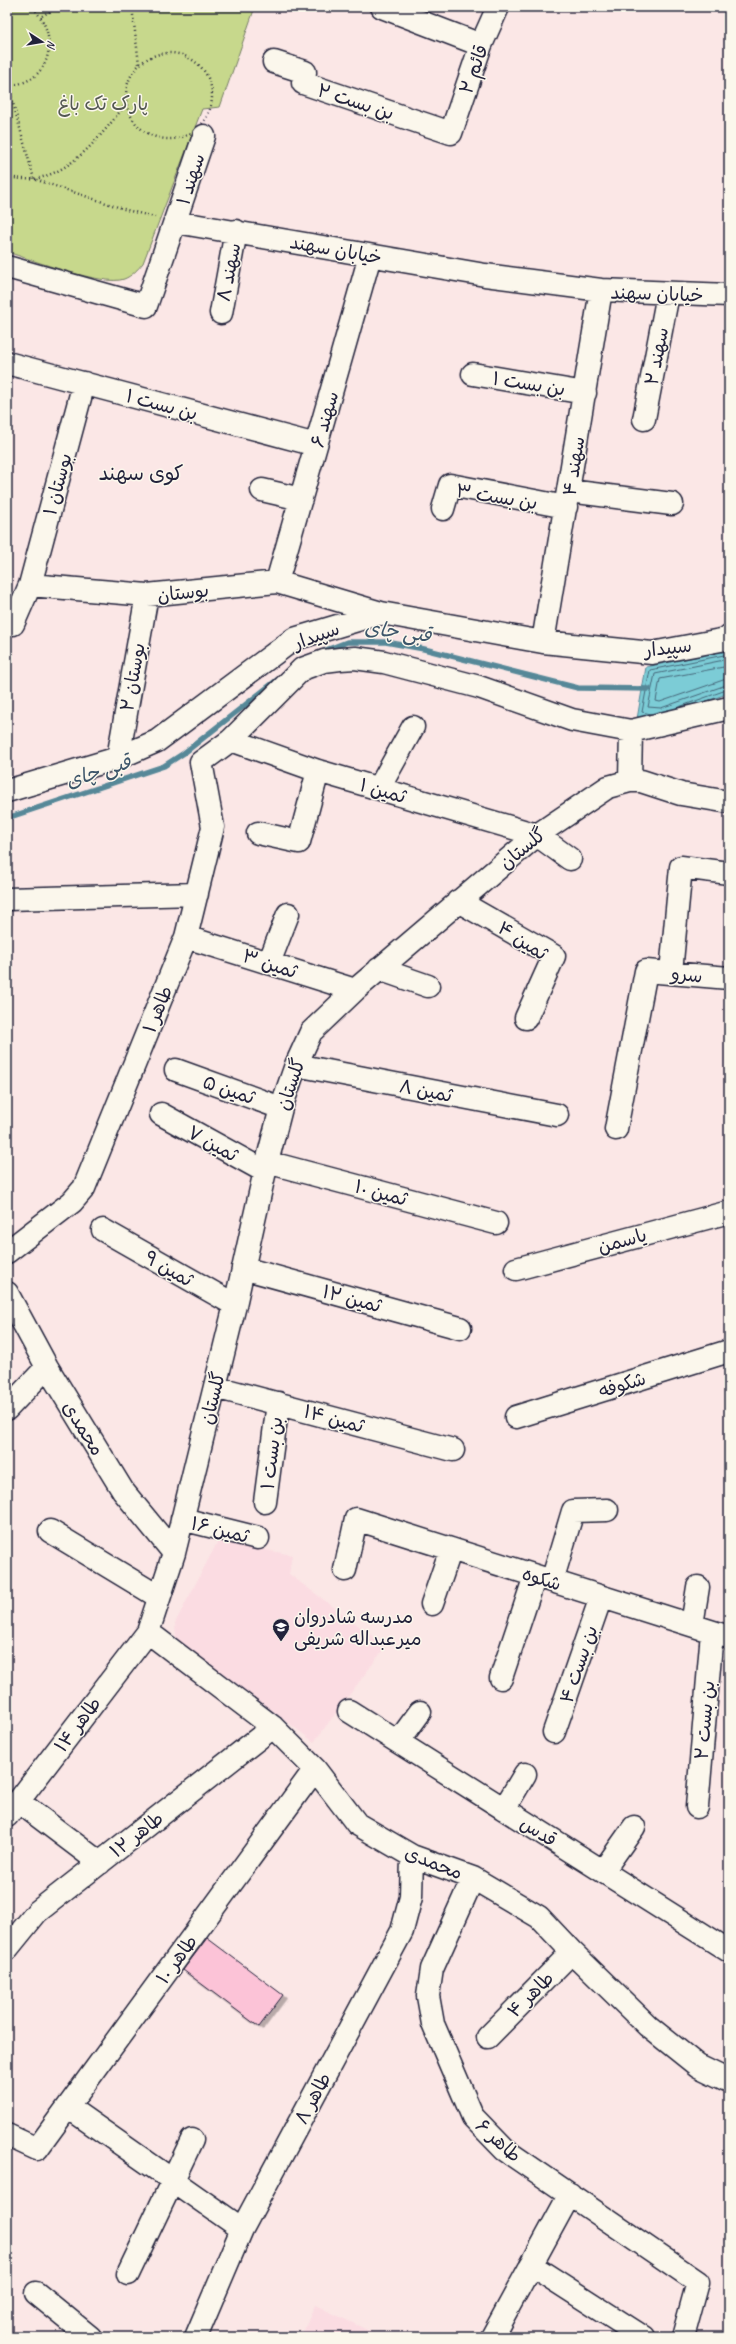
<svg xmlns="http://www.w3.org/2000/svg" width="736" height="2344" font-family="Caveat,'Playpen Sans Arabic',sans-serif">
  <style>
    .built { fill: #fbdce2 }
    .green { fill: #c7d88c; stroke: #747d64 }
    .water { fill: #7bccd6; stroke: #578898 }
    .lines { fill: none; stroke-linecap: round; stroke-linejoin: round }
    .shore { stroke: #466679; stroke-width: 1 }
    .stream { stroke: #578898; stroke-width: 5.5 }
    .building { fill: #fcc3d7; stroke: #22223b; filter: url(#shadow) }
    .minor-casing { stroke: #22223b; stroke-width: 25 }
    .path { stroke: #22223b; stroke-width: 2.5; stroke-dasharray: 1 3; stroke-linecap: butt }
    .minor { stroke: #fbf7ec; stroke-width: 22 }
    .labels { text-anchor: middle; stroke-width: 3; stroke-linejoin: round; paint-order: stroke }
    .street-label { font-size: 19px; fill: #22223b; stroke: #fbf7ec }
    .park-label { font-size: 19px; fill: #545953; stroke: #fbf7ec }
    .poi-label { font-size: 19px; fill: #22223b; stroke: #fbf7ec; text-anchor: start }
    .water-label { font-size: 20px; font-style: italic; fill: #3d556a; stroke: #fbf7ec }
    .quarter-label { font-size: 21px; fill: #22223b; stroke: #fbf7ec }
  </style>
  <defs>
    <filter id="shadow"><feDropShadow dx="3.5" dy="3.5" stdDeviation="0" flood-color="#0004"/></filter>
  </defs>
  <rect width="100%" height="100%" fill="#fbe7e6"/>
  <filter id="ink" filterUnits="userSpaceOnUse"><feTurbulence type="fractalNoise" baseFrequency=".025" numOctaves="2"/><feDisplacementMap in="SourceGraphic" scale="8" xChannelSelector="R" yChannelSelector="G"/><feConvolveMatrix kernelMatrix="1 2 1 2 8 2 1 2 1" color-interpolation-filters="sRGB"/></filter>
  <g filter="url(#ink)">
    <path class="built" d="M 218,1541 L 292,1555 L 289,1574 L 386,1646 L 314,1742 L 176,1639 L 175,1623 Z
      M 315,2305 L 382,2337 L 301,2337 Z"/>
    <path class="green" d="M 7,7 L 255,7 L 220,107 L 202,109 L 143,263 C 138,269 132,276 124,279 C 104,287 30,259 7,252 Z"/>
    <path class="water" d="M 729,650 L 729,693 L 663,717 L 637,719 L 646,667 Z"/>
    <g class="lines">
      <path class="shore" d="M 729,659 L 655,674 L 648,707 L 661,708 L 729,684
        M 729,666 L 660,679 L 656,701 L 660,702 L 729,678
        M 676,708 L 729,689
        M 651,714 L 642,712 L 650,670 L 729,654"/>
      <path class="stream" d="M 321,652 L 347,642 L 386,642 L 424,649 L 578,688 L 649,689
        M 7,818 L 164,766 L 184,753 L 277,680"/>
    </g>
    <path class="building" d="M 207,1938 L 283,1995 L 259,2027 L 183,1970 Z"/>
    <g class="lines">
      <g class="minor-casing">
        <path id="minor" d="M 382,7 L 481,45
          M 274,62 L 305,72 L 303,83 L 451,133 L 481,45 L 498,7
          M 176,222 L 485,275 L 601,290 L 729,295
          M 7,267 L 146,306 L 204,136
          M 221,313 L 236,231
          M 7,363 L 316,445
          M 473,374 L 585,393
          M 644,419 L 668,294
          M 262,490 L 301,499
          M 569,491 L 672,504
          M 443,509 L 450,485 L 566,507
          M 277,582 L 370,256
          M 30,585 L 84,383
          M 7,623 L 13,624 L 30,585 L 147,595 L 277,582 L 381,613
          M 543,642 L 601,290
          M 231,740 L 318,771 L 537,835 L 570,859
          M 118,758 L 147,595
          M 630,781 L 631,731
          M 379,788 L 413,727
          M 7,791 L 118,758 L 157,741 L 294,639 L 381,613 L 543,642 L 652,653 L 726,639 L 729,636
          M 258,833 L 299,842 L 318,771
          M 7,899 L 197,894
          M 458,901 L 554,956 L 526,1018
          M 186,937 L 355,990
          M 269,963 L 288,914
          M 379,969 L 428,986
          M 671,972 L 681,867 L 729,873
          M 296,1065 L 557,1115
          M 176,1070 L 281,1108
          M 161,1114 L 264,1171
          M 616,1129 L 646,971 L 729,978
          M 267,1162 L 496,1223
          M 103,1230 L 235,1305
          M 7,1252 L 72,1202 L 84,1188 L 186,937 L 213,827 L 201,762 L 231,740 L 302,669 L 324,661 L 340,659 L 355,658 L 384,662 L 479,687 L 572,720 L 631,731 L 729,708
          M 243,1268 L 460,1328
          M 516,1269 L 729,1212
          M 7,1293 L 47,1367 L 123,1491 L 174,1553
          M 215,1387 L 453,1450
          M 7,1409 L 47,1367
          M 516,1417 L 729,1351
          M 265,1502 L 278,1403
          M 182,1519 L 258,1538
          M 50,1531 L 159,1597
          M 345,1570 L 356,1519 L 729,1637
          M 552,1581 L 573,1511 L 607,1510
          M 432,1604 L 451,1549
          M 692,1625 L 698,1587
          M 148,1632 L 273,1727 L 315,1769 L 357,1824 L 412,1856 L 473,1878 L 539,1917 L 572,1952 L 648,2026 L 698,2066 L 729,2081
          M 501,1678 L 535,1576
          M 349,1711 L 729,1951
          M 554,1732 L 601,1597
          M 398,1742 L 420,1712
          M 18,1801 L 100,1863
          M 697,1807 L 712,1632
          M 504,1809 L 525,1774
          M 7,1816 L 148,1632 L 174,1553 L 235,1305 L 267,1162 L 281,1108 L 296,1065 L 311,1032 L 355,990 L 537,835 L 608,787 L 630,781 L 641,781 L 681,794 L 729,802
          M 603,1871 L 634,1827
          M 473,1878 L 432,1969 L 428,1996 L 433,2024 L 473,2117 L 505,2150 L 698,2282 L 683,2337
          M 7,1949 L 37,1912 L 273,1727
          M 488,2037 L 572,1952
          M 68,2107 L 242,2229
          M 7,2135 L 37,2149 L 315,1769
          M 531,2265 L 643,2337
          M 128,2274 L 192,2140
          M 36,2293 L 90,2337
          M 196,2337 L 242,2229 L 402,1931 L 411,1897 L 412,1856
          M 492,2337 L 570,2194"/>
      </g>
      <path class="path" d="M 132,7 L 139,64
        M 42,16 L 57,7
        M126 96a43 43 0 1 1 86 0a43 43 0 1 1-86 0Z
        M 8,85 L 34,179 L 130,211 L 155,217
        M 8,85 C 52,84 61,35 32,7
        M 7,177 C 15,178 27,180 35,179 C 75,171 102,134 126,104"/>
      <use href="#minor" class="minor"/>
    </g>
  </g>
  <defs>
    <g id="school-pin" transform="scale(0.9)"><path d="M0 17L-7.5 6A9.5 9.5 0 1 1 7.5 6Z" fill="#22223b" stroke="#fbf7ec"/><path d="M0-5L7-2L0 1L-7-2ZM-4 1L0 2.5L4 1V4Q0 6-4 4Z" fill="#fff"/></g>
  </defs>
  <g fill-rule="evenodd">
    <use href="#school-pin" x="281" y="1627"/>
  </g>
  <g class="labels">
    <g class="street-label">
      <text transform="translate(473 69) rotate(-70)" y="7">قائم ۲</text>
      <text transform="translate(356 101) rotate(18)" y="7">بن بست ۲</text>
      <text transform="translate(190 179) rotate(-72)" y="7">سهند ۱</text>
      <text transform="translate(336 249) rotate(10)" y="7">خیابان سهند</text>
      <text transform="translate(228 272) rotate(-79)" y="7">سهند ۸</text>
      <text transform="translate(657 293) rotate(2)" y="7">خیابان سهند</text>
      <text transform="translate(656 356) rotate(-79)" y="7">سهند ۲</text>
      <text transform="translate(529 383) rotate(9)" y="7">بن بست ۱</text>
      <text transform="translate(162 404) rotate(15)" y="7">بن بست ۱</text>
      <text transform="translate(324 419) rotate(-74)" y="7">سهند ۶</text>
      <text transform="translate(573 466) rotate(-81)" y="7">سهند ۴</text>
      <text transform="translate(57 484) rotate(-75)" y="7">بوستان ۱</text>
      <text transform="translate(497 496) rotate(9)" y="7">بن بست ۳</text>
      <text transform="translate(183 592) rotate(-6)" y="7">بوستان</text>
      <text transform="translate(316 635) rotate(-20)" y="7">سپیدار</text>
      <text transform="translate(668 647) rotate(-6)" y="7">سپیدار</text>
      <text transform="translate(132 677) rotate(-80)" y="7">بوستان ۲</text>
      <text transform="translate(383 790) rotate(16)" y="7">ثمین ۱</text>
      <text transform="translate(522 848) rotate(-39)" y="7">گلستان</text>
      <text transform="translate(523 940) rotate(33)" y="7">ثمین ۴</text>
      <text transform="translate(270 963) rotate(18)" y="7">ثمین ۳</text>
      <text transform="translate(687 974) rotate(7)" y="7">سرو</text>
      <text transform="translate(157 1009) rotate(-68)" y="7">طاهر ۱</text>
      <text transform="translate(290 1084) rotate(-71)" y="7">گلستان</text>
      <text transform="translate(229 1089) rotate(19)" y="7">ثمین ۵</text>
      <text transform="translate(426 1090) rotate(11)" y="7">ثمین ۸</text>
      <text transform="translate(213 1143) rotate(29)" y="7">ثمین ۷</text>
      <text transform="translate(381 1192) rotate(15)" y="7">ثمین ۱۰</text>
      <text transform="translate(622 1240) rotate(-15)" y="7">یاسمن</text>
      <text transform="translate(169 1268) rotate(30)" y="7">ثمین ۹</text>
      <text transform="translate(352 1298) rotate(15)" y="7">ثمین ۱۲</text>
      <text transform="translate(622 1384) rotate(-17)" y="7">شکوفه</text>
      <text transform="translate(212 1398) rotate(-76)" y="7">گلستان</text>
      <text transform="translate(334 1418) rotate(15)" y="7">ثمین ۱۴</text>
      <text transform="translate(84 1428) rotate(58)" y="7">محمدی</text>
      <text transform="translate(271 1453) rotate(-83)" y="7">بن بست ۱</text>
      <text transform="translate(220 1529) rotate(14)" y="7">ثمین ۱۶</text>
      <text transform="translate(542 1578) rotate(18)" y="7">شکوه</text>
      <text transform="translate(578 1664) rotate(-71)" y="7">بن بست ۴</text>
      <text transform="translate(704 1720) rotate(-85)" y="7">بن بست ۲</text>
      <text transform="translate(77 1724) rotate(-53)" y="7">طاهر ۱۴</text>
      <text transform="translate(539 1831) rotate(32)" y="7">قدس</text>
      <text transform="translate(136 1834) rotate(-38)" y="7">طاهر ۱۲</text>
      <text transform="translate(434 1862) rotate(22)" y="7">محمدی</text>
      <text transform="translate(176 1959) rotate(-54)" y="7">طاهر ۱۰</text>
      <text transform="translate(530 1994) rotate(-45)" y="7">طاهر ۴</text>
      <text transform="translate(312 2098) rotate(-62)" y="7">طاهر ۸</text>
      <text transform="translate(499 2140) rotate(42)" y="7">طاهر ۶</text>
    </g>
    <g class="park-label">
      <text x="103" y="110">پارک تک باغ</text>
    </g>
    <g class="poi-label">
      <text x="294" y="1623">مدرسه شادروان<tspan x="294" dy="22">میرعبداله شریفی</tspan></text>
    </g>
    <g class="water-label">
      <text transform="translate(398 631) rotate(7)" y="7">قبی چای</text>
      <text transform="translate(98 771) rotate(-18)" y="7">قبی چای</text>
    </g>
    <g class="quarter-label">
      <text x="141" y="480">کوی سهند</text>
    </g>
  </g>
  <rect width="736" height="2344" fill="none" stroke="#fbf7ec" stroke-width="24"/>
  <rect x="12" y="12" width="712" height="2320" fill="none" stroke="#22223b" stroke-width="1.5" filter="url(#ink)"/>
  <g transform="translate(42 42) rotate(102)" stroke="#fbf7ec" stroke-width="3" paint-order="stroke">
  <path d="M0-3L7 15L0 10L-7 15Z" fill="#22223b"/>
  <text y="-6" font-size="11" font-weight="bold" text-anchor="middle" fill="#22223b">N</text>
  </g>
</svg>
